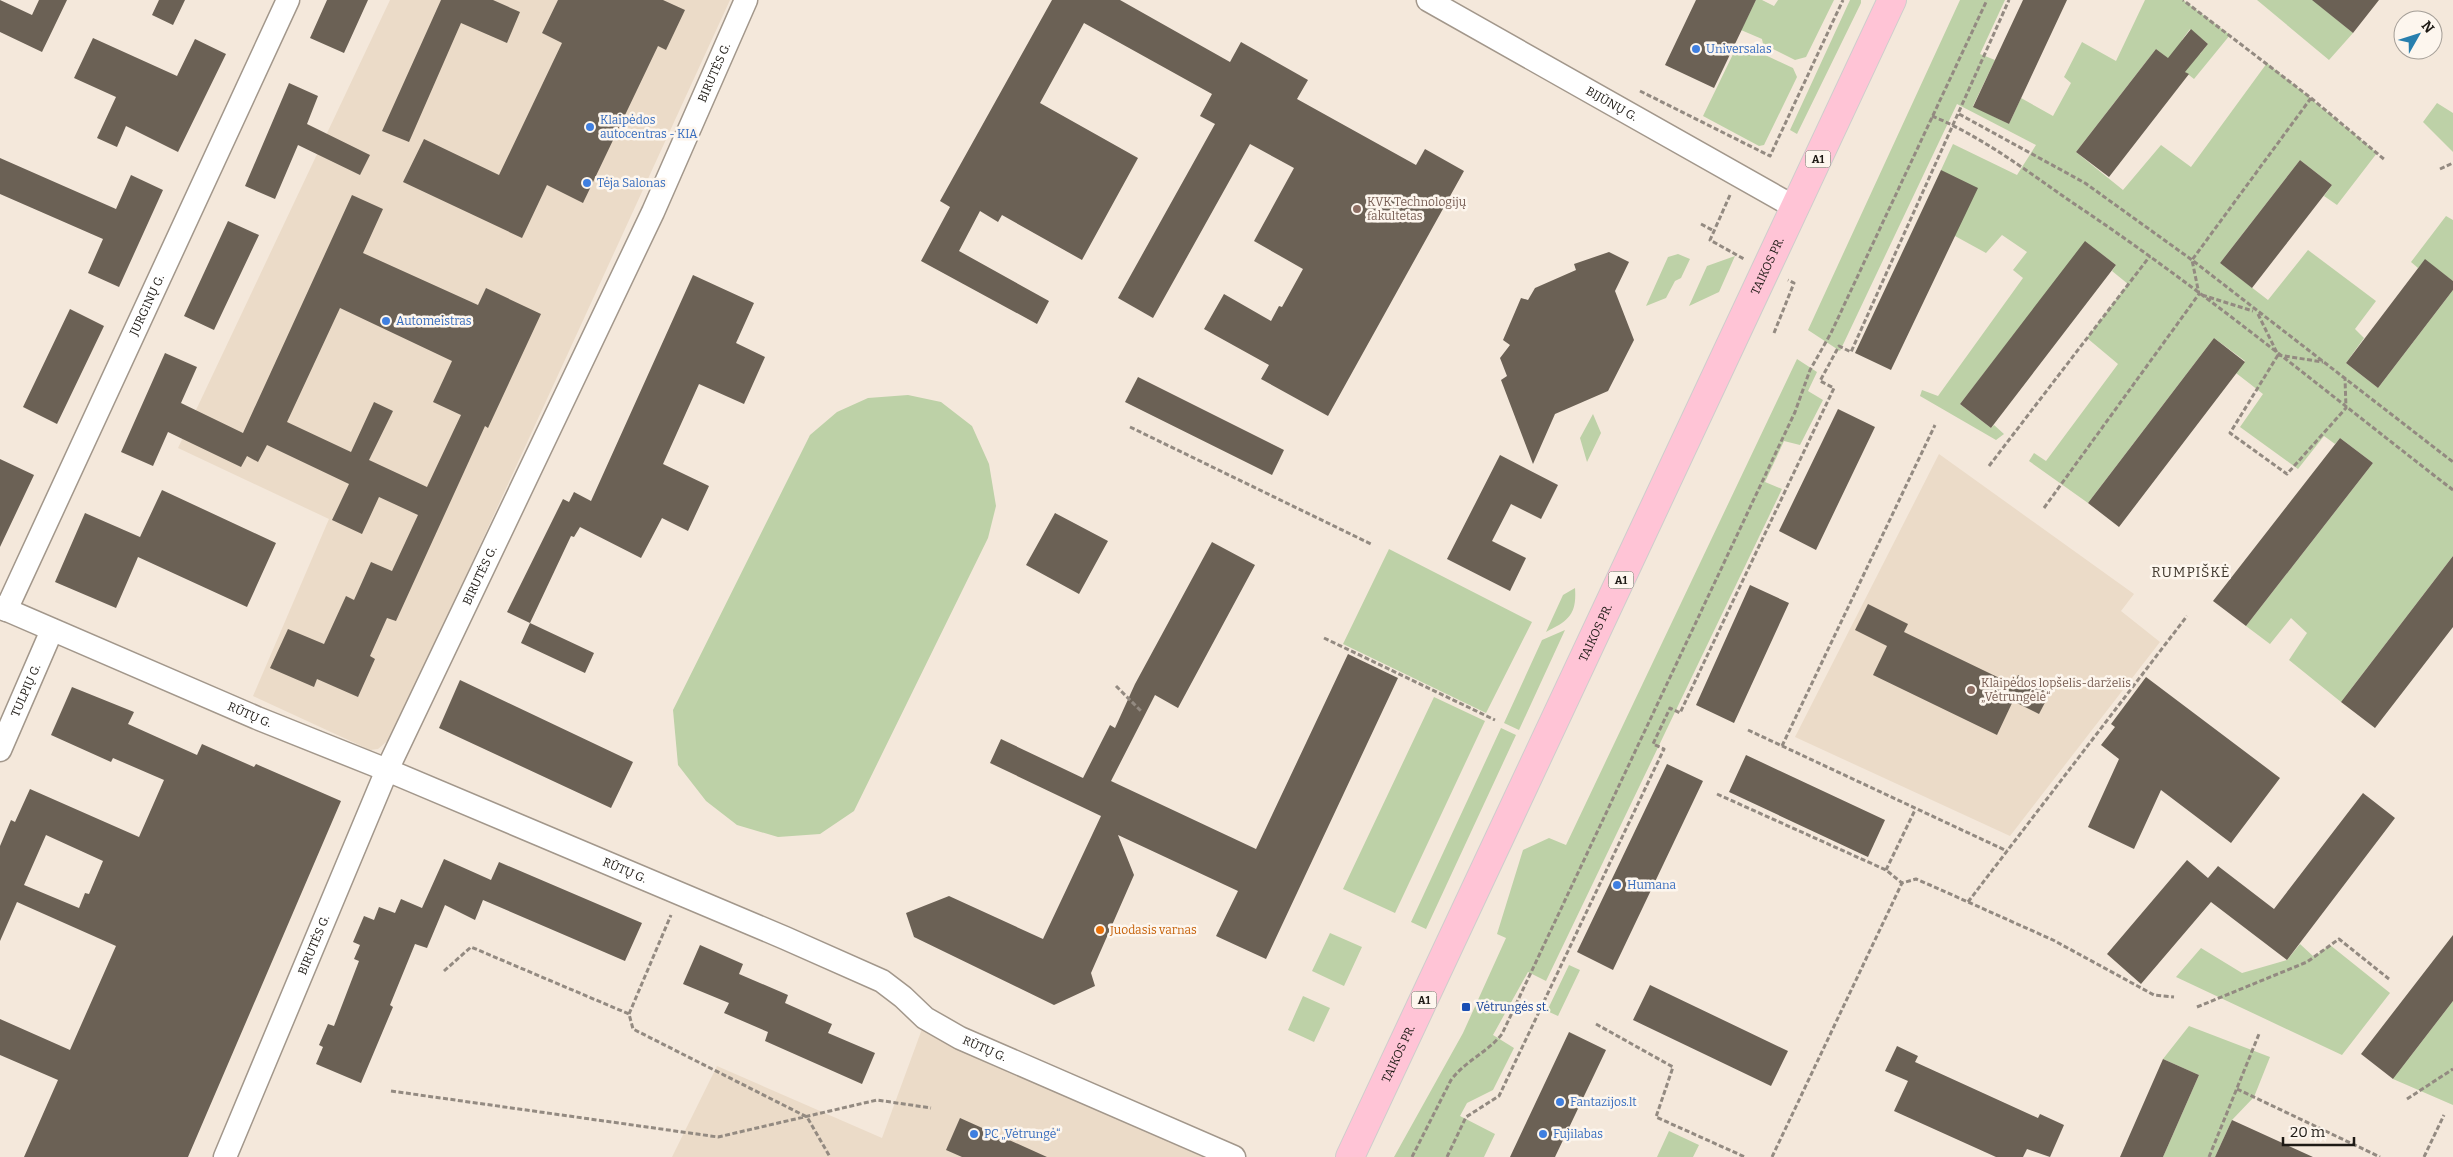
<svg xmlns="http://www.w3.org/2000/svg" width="2453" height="1157" font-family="Bitter,serif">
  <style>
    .built { fill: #ebdbc8 }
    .green { fill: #bdd1a7; fill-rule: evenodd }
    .building { fill: #6b6155; fill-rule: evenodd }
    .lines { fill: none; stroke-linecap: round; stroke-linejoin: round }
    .minor-casing { stroke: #a2978b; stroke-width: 25 }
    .primary-casing { stroke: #cecdcc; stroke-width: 30 }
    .path { stroke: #938a81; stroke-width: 3; stroke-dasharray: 5 2.5; stroke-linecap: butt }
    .minor { stroke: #fff; stroke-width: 22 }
    .primary { stroke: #ffc4d6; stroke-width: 28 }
    .shop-dot { fill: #3f7fe0; stroke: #fdf6ee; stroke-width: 2 }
    .education-dot { fill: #8d6e63; stroke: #fdf6ee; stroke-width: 2 }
    .food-dot { fill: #e8710a; stroke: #fdf6ee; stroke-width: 2 }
    .transit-dot { fill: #1a4fb4; stroke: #fdf6ee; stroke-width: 2 }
    .labels { text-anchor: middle; stroke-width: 5; stroke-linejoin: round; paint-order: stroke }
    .shield { fill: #fdf6ee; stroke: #615c56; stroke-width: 1 }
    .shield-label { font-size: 11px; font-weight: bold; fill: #1e1a15 }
    .shop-label { font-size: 12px; fill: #366cbe; stroke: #fdf6ee; text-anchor: start }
    .street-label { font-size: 12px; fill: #1e1a15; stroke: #fdf6ee }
    .education-label { font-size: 12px; fill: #785e54; stroke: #fdf6ee; text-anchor: start }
    .food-label { font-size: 12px; fill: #c56008; stroke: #fdf6ee; text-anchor: start }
    .transit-label { font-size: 12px; fill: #164399; stroke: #fdf6ee; text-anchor: start }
    .neighbourhood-label { font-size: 14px; letter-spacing: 1px; fill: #3f372c; stroke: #fdf6ee }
  </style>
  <rect width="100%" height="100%" fill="#f4e8db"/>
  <path class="built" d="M 390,0 L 730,0 L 392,737 L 378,749 L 370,750 L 253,696 L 329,519 L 178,448 Z
    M 1939,454 L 2134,594 L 2121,611 L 2160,642 L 2010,836 L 1795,737 Z
    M 922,1029 L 1203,1157 L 672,1157 L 717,1066 L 882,1138 Z"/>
  <path class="green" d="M 1756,0 L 1762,0 L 1774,6 L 1778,0 L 1834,0 L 1806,57 L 1795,60 L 1763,44 L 1762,39 L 1741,30 Z
    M 1850,0 L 1861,0 L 1861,3 L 1797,134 L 1790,130 Z
    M 1960,0 L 2005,0 L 1980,54 L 1995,60 L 1973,106 L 2009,124 L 2021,98 L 2053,116 L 2071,83 L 2064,77 L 2082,42 L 2116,61 L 2145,0 L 2183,0 L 2230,35 L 2194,79 L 2156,49 L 2076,152 L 2123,190 L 2161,145 L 2191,167 L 2267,63 L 2377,153 L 2337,205 L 2324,196 L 2332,185 L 2300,160 L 2220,263 L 2268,300 L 2308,250 L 2376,301 L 2355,329 L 2364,338 L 2346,363 L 2378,388 L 2453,290 L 2453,556 L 2341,702 L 2289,660 L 2307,633 L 2291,618 L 2270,644 L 2246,626 L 2373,463 L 2340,438 L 2335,444 L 2324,436 L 2298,469 L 2240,427 L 2263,394 L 2236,373 L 2245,361 L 2214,338 L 2088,503 L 2029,461 L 2034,453 L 2046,461 L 2118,364 L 2087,338 L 2128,284 L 2112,271 L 2116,265 L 2086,242 L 1960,404 L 1991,428 L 1994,425 L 2004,434 L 1996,440 L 1920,396 L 1922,390 L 1938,396 L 2023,278 L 2013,270 L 2027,252 L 2002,235 L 1986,253 L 1955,236 L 1941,170 L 1953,144 L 2017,175 L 2036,145 L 1957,104 L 1840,351 L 1808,330 ZM 2190,29 L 2208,44 L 2200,54 L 2182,40 Z
    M 2257,0 L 2324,0 L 2320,6 L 2353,33 L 2329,60 Z
    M 1735,50 L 1755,55 L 1761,53 L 1793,68 L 1797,77 L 1764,145 L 1759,146 L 1703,116 Z
    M 2437,103 L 2453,113 L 2453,152 L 2423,122 Z
    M 2446,216 L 2453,220 L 2453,281 L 2425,260 L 2418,268 L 2411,262 Z
    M 1678,254 L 1690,259 L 1681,278 L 1675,281 L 1666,298 L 1646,306 L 1668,257 Z
    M 1735,256 L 1719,292 L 1689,306 L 1707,266 Z
    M 1797,359 L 1817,372 L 1808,391 L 1823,400 L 1800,445 L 1784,441 L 1765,482 L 1782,489 L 1546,981 L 1528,972 L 1493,1035 L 1514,1048 L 1493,1090 L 1467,1103 L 1460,1116 L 1495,1134 L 1484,1157 L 1394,1157 L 1463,1033 L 1506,938 L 1497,934 L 1523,850 L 1549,838 L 1566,845 Z
    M 908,395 L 941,402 L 972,426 L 989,464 L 996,506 L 988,538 L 854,811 L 820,834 L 778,837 L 737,825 L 706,801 L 678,765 L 673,710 L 810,435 L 837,412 L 868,398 Z
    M 1593,414 L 1601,433 L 1587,462 L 1580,438 Z
    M 1389,549 L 1532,622 L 1486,713 L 1343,644 Z
    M 1575,588 C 1577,615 1568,621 1546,632 L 1563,595 Z
    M 1565,630 L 1519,730 L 1504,723 L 1542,640 Z
    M 1434,697 L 1485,721 L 1395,913 L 1343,889 Z
    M 1501,728 L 1516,735 L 1426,929 L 1411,922 Z
    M 1330,933 L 1362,947 L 1344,986 L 1312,971 Z
    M 2300,944 L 2314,957 L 2330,945 L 2390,993 L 2342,1055 L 2176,977 L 2201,948 L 2242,973 L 2287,960 Z
    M 1569,965 L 1580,970 L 1558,1016 L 1547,1011 Z
    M 1303,996 L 1330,1008 L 1314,1042 L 1288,1030 Z
    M 2453,1001 L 2453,1105 L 2393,1079 Z
    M 2189,1026 L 2270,1057 L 2254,1097 L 2232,1120 L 2215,1157 L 2163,1157 L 2199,1075 L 2163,1059 Z
    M 1669,1131 L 1699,1145 L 1693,1157 L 1657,1157 Z"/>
  <path class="building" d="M 0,0 L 32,15 L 39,0 L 67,0 L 42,52 L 0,32 Z
    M 159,0 L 185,0 L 173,25 L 152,15 Z
    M 327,0 L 368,0 L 344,53 L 310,38 Z
    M 441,0 L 493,0 L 520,12 L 507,43 L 461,23 L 409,142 L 382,131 Z
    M 558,0 L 663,0 L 685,10 L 666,50 L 658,46 L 583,203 L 547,185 L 522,238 L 403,182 L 424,139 L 499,175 L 562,43 L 542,33 Z
    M 1052,0 L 1120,0 L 1230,62 L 1241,42 L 1308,80 L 1297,99 L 1416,165 L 1425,149 L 1464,171 L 1328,416 L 1261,379 L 1269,365 L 1204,329 L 1224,294 L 1271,321 L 1279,306 L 1282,307 L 1303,269 L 1254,241 L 1294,168 L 1250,144 L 1153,318 L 1118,298 L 1215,124 L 1200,116 L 1212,94 L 1084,23 L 1040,103 L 1138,158 L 1082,260 L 1002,215 L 998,222 L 980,211 L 959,251 L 1049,301 L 1037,324 L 921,261 L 950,207 L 940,201 Z
    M 1696,0 L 1756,0 L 1714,88 L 1665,65 Z
    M 2023,0 L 2067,0 L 2009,124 L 1973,107 Z
    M 2312,0 L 2379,0 L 2353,33 Z
    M 2191,29 L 2208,44 L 2185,72 L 2189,74 L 2109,177 L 2076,152 L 2156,49 L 2168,58 Z
    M 93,38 L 177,76 L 195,39 L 226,54 L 178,152 L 126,126 L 117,147 L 97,138 L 116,97 L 74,78 Z
    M 289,83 L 318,96 L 307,124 L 370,155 L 360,175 L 298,145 L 275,199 L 245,186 Z
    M 0,158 L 116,209 L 131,175 L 163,190 L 119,287 L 88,273 L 103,239 L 0,194 Z
    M 2300,160 L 2332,185 L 2252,288 L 2220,263 Z
    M 1941,170 L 1978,188 L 1891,370 L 1855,353 Z
    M 352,195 L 383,209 L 363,253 L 478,305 L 486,288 L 541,314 L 488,428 L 485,426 L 396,621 L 387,618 L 370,656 L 375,659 L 358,697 L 317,679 L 314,687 L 270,668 L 288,629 L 324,644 L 346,596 L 354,600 L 371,562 L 392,571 L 418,515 L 379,497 L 362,534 L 332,520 L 349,484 L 267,445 L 258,462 L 247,456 L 241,467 L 168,432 L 153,466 L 121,452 L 165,353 L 197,367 L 181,403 L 243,433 ZM 340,308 L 452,361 L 433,402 L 461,415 L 427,487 L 369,460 L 393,411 L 374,402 L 351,452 L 287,422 Z
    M 228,221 L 259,235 L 214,330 L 184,316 Z
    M 2085,241 L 2116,265 L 1991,428 L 1960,404 Z
    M 1609,252 L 1629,262 L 1615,291 L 1634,340 L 1608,391 L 1555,414 L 1533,464 L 1501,380 L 1507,376 L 1500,358 L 1510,345 L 1503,340 L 1521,298 L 1528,300 L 1535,288 L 1576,270 L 1574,264 Z
    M 2425,259 L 2453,281 L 2453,290 L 2378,388 L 2346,363 Z
    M 693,275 L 754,303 L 736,343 L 765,357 L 744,404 L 699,384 L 663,464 L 709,486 L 688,531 L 662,518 L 641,558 L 580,527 L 574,537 L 571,536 L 530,623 L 507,612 L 563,499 L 569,502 L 574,492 L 591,501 Z
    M 70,309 L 104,326 L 57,424 L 23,407 Z
    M 2214,338 L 2245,362 L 2119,527 L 2088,503 Z
    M 1138,377 L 1284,450 L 1272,475 L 1125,402 Z
    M 1838,409 L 1875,427 L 1816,550 L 1779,531 Z
    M 2340,438 L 2373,463 L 2246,626 L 2213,601 Z
    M 1500,455 L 1558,485 L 1541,519 L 1511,504 L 1492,541 L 1526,558 L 1510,591 L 1447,559 Z
    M 0,459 L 34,475 L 0,547 Z
    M 162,490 L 276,543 L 247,607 L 138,557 L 116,608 L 55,582 L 85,513 L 140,537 Z
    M 1055,513 L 1108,541 L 1079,594 L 1026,565 Z
    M 1212,542 L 1255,565 L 1178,708 L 1155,695 L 1111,781 L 1256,849 L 1348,654 L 1398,678 L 1266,959 L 1216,936 L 1238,891 L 1118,835 L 1134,875 L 1091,973 L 1095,986 L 1054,1005 L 914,937 L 906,913 L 949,896 L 1043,939 L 1101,816 L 990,763 L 1001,739 L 1083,778 L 1110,725 L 1115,728 L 1135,684 Z
    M 2453,556 L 2453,627 L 2375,728 L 2341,702 Z
    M 1750,585 L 1789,603 L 1734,723 L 1696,705 Z
    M 1868,604 L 1908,624 L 1904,632 L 2014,685 L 2018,675 L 2051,691 L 2039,714 L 2013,701 L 1997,735 L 1873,675 L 1887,646 L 1855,630 Z
    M 530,623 L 594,653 L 585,673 L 521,643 Z
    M 2146,677 L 2280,778 L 2231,843 L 2161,790 L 2134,849 L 2088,827 L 2119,759 L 2101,745 L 2115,727 L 2111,724 Z
    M 460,680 L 633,762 L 611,808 L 439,728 Z
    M 72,687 L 134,712 L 128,724 L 197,755 L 202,744 L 254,767 L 256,764 L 341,801 L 188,1157 L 24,1157 L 58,1080 L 0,1055 L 0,1019 L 70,1050 L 116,946 L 17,902 L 0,941 L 0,846 L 11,820 L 15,822 L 30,789 L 139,837 L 164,780 L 113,758 L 111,762 L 51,735 ZM 46,835 L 103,861 L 89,894 L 85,893 L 79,908 L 24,885 Z
    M 1746,755 L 1885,820 L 1868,857 L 1729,792 Z
    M 1667,764 L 1703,781 L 1613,970 L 1577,952 Z
    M 2363,793 L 2395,818 L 2287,960 L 2211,902 L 2141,984 L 2107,954 L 2187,860 L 2208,878 L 2218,866 L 2274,909 Z
    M 444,859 L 491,880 L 499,862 L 642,923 L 625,961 L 483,900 L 475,920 L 445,905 L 427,948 L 415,944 L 390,1005 L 393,1007 L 361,1083 L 316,1064 L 323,1047 L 319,1045 L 328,1024 L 334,1026 L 359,961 L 354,959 L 360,945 L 353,942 L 364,916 L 374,920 L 379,907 L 395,913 L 401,899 L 422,908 Z
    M 2453,935 L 2453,1001 L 2393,1079 L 2361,1054 Z
    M 700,945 L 743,964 L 739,974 L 788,995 L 785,1003 L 832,1024 L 828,1033 L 875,1053 L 862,1084 L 765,1041 L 768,1032 L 724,1013 L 729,1003 L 683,984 Z
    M 1650,985 L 1788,1051 L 1771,1086 L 1633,1020 Z
    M 1569,1032 L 1606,1050 L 1555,1157 L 1510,1157 Z
    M 1897,1046 L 1918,1056 L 1915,1062 L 2038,1118 L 2040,1114 L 2064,1125 L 2050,1157 L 2027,1149 L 2023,1157 L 1996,1157 L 1894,1111 L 1908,1081 L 1885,1071 Z
    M 2163,1059 L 2199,1075 L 2163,1157 L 2120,1157 Z
    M 960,1118 L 1047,1157 L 962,1157 L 946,1150 Z
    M 2232,1120 L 2313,1157 L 2215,1157 Z"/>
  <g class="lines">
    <g class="minor-casing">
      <g id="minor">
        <path id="s1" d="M 1428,0 L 1796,208"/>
        <path id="s2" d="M 0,607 L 257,718 L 387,770 L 785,938 L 882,981 L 903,997 L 925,1018 L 960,1038 L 1234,1157"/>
        <path id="s3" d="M 6,610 L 288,0"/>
        <path id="s4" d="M 0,750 L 52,630"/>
        <path id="s5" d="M 225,1157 L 387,770 L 653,212 L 746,0"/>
      </g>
    </g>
    <g class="primary-casing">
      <g id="primary">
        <path id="s6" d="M 1350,1157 L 1892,0"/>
      </g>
    </g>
    <path class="path" d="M 1640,91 L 1770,156 L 1843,0
      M 2311,98 L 2385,160
      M 1959,114 L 2085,183 L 2192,260 L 2453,462
      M 1932,116 C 1983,137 2028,172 2073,203 C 2205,291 2327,393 2453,490
      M 2440,169 L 2453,163
      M 1730,195 L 1710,240 L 1744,259
      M 1701,224 L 1714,231
      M 2202,295 L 2253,311
      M 2258,314 L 2278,355 L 2323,362
      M 1774,333 L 1794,283 L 1788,280
      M 2278,355 L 2230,433 L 2287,474 L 2346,408 L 2345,378
      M 1130,427 L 1371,544
      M 1989,466 L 2150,256
      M 2044,508 L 2199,294 L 2192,260 L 2311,98 L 2183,0
      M 1324,638 L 1495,720
      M 1116,686 L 1141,711
      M 1748,730 L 2007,851
      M 1782,746 L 1935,425
      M 1717,794 L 1886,870 L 1902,883
      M 1886,870 L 1915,810
      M 1968,902 L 2187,616
      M 444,971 L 471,947 L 629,1014 L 633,1029 L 807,1117 L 830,1157
      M 2197,1007 L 2307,962 L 2339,939 L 2389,979
      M 629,1014 L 671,915
      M 1596,1024 L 1673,1067 L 1656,1117 L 1745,1157
      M 2237,1089 L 2380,1157
      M 391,1091 L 718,1137 L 877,1100 L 931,1108
      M 2407,1099 L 2453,1069
      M 1412,1157 L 1451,1080 C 1465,1061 1488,1052 1502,1034 L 1795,412 L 1810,370 L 1831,333 L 1987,0
      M 1447,1157 L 1466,1117 L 1499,1096 L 1664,749 L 1653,744 L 1670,708 L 1680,713 L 1834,388 L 1820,381 L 1839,346 L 1851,352 L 2009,0
      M 1772,1157 L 1902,883 L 1916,879 L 1930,885 L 2053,940 L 2154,995 L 2174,997
      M 2209,1157 L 2259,1034
      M 2424,1157 L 2444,1115"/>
    <use href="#minor" class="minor"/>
    <use href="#primary" class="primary"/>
  </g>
  <g class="shop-dot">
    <circle cx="1696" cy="49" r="5"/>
    <circle cx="590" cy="127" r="5"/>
    <circle cx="587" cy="183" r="5"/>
    <circle cx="386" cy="321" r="5"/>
    <circle cx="1617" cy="885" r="5"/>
    <circle cx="1560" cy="1102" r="5"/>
    <circle cx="974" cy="1134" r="5"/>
    <circle cx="1543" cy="1134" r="5"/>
  </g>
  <g class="education-dot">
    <circle cx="1357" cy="209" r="5"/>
    <circle cx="1971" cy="690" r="5"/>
  </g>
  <circle class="food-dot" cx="1100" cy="930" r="5"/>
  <rect class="transit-dot" x="1461" y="1002" width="10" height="10" rx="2.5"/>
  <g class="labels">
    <g class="shield">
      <rect x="1805.5" y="150.5" width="25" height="17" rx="4"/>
      <rect x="1608.5" y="571.5" width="25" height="17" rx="4"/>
      <rect x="1411.5" y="991.5" width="25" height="17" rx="4"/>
    </g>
    <g class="shield-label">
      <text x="1818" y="163">A1</text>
      <text x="1621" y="584">A1</text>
      <text x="1424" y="1004">A1</text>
    </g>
    <g class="shop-label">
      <text x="1706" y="53">Universalas</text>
      <text x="600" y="124">Klaipėdos<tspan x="600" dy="14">autocentras - KIA</tspan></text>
      <text x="597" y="187">Tėja Salonas</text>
      <text x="396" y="325">Automeistras</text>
      <text x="1627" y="889">Humana</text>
      <text x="1570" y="1106">Fantazijos.lt</text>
      <text x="984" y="1138">PC „Vėtrungė“</text>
      <text x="1553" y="1138">Fujilabas</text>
    </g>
    <g class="street-label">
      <text dy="4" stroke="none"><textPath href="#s5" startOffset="1190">BIRUTĖS G.</textPath></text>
      <text dy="4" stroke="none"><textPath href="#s1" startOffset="211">BIJŪNŲ G.</textPath></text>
      <text dy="4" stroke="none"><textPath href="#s6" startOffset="984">TAIKOS PR.</textPath></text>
      <text dy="4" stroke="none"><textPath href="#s3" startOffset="336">JURGINŲ G.</textPath></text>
      <text dy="4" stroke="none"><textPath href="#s5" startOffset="635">BIRUTĖS G.</textPath></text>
      <text dy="4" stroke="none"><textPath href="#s6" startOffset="579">TAIKOS PR.</textPath></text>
      <text dy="4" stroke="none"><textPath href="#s4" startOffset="65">TULPIŲ G.</textPath></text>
      <text dy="4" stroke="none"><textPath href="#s2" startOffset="272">RŪTŲ G.</textPath></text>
      <text dy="4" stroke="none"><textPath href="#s2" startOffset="678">RŪTŲ G.</textPath></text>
      <text dy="4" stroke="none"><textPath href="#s5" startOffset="230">BIRUTĖS G.</textPath></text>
      <text dy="4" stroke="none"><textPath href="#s2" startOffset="1082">RŪTŲ G.</textPath></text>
      <text dy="4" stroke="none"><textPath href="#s6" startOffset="114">TAIKOS PR.</textPath></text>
    </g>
    <g class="education-label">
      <text x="1367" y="206">KVK Technologijų<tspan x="1367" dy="14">fakultetas</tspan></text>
      <text x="1981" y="687">Klaipėdos lopšelis-darželis<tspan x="1981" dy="14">„Vėtrungėlė“</tspan></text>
    </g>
    <g class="food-label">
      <text x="1110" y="934">Juodasis varnas</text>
    </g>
    <g class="transit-label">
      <text x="1476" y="1011">Vėtrungės st.</text>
    </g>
    <g class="neighbourhood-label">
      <text x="2191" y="577">RUMPIŠKĖ</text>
    </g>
  </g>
  <g transform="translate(2418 35) rotate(51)"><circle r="24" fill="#fdf6ee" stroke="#a49e97"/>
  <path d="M0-4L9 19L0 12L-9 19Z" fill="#287fae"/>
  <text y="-8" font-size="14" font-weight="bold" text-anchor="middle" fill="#1e1a15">N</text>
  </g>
  <path d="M2283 1137v8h71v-8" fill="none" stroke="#1e1a15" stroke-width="2.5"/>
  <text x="2290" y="1137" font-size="15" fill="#1e1a15" stroke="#fdf6ee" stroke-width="4" paint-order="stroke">20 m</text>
</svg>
